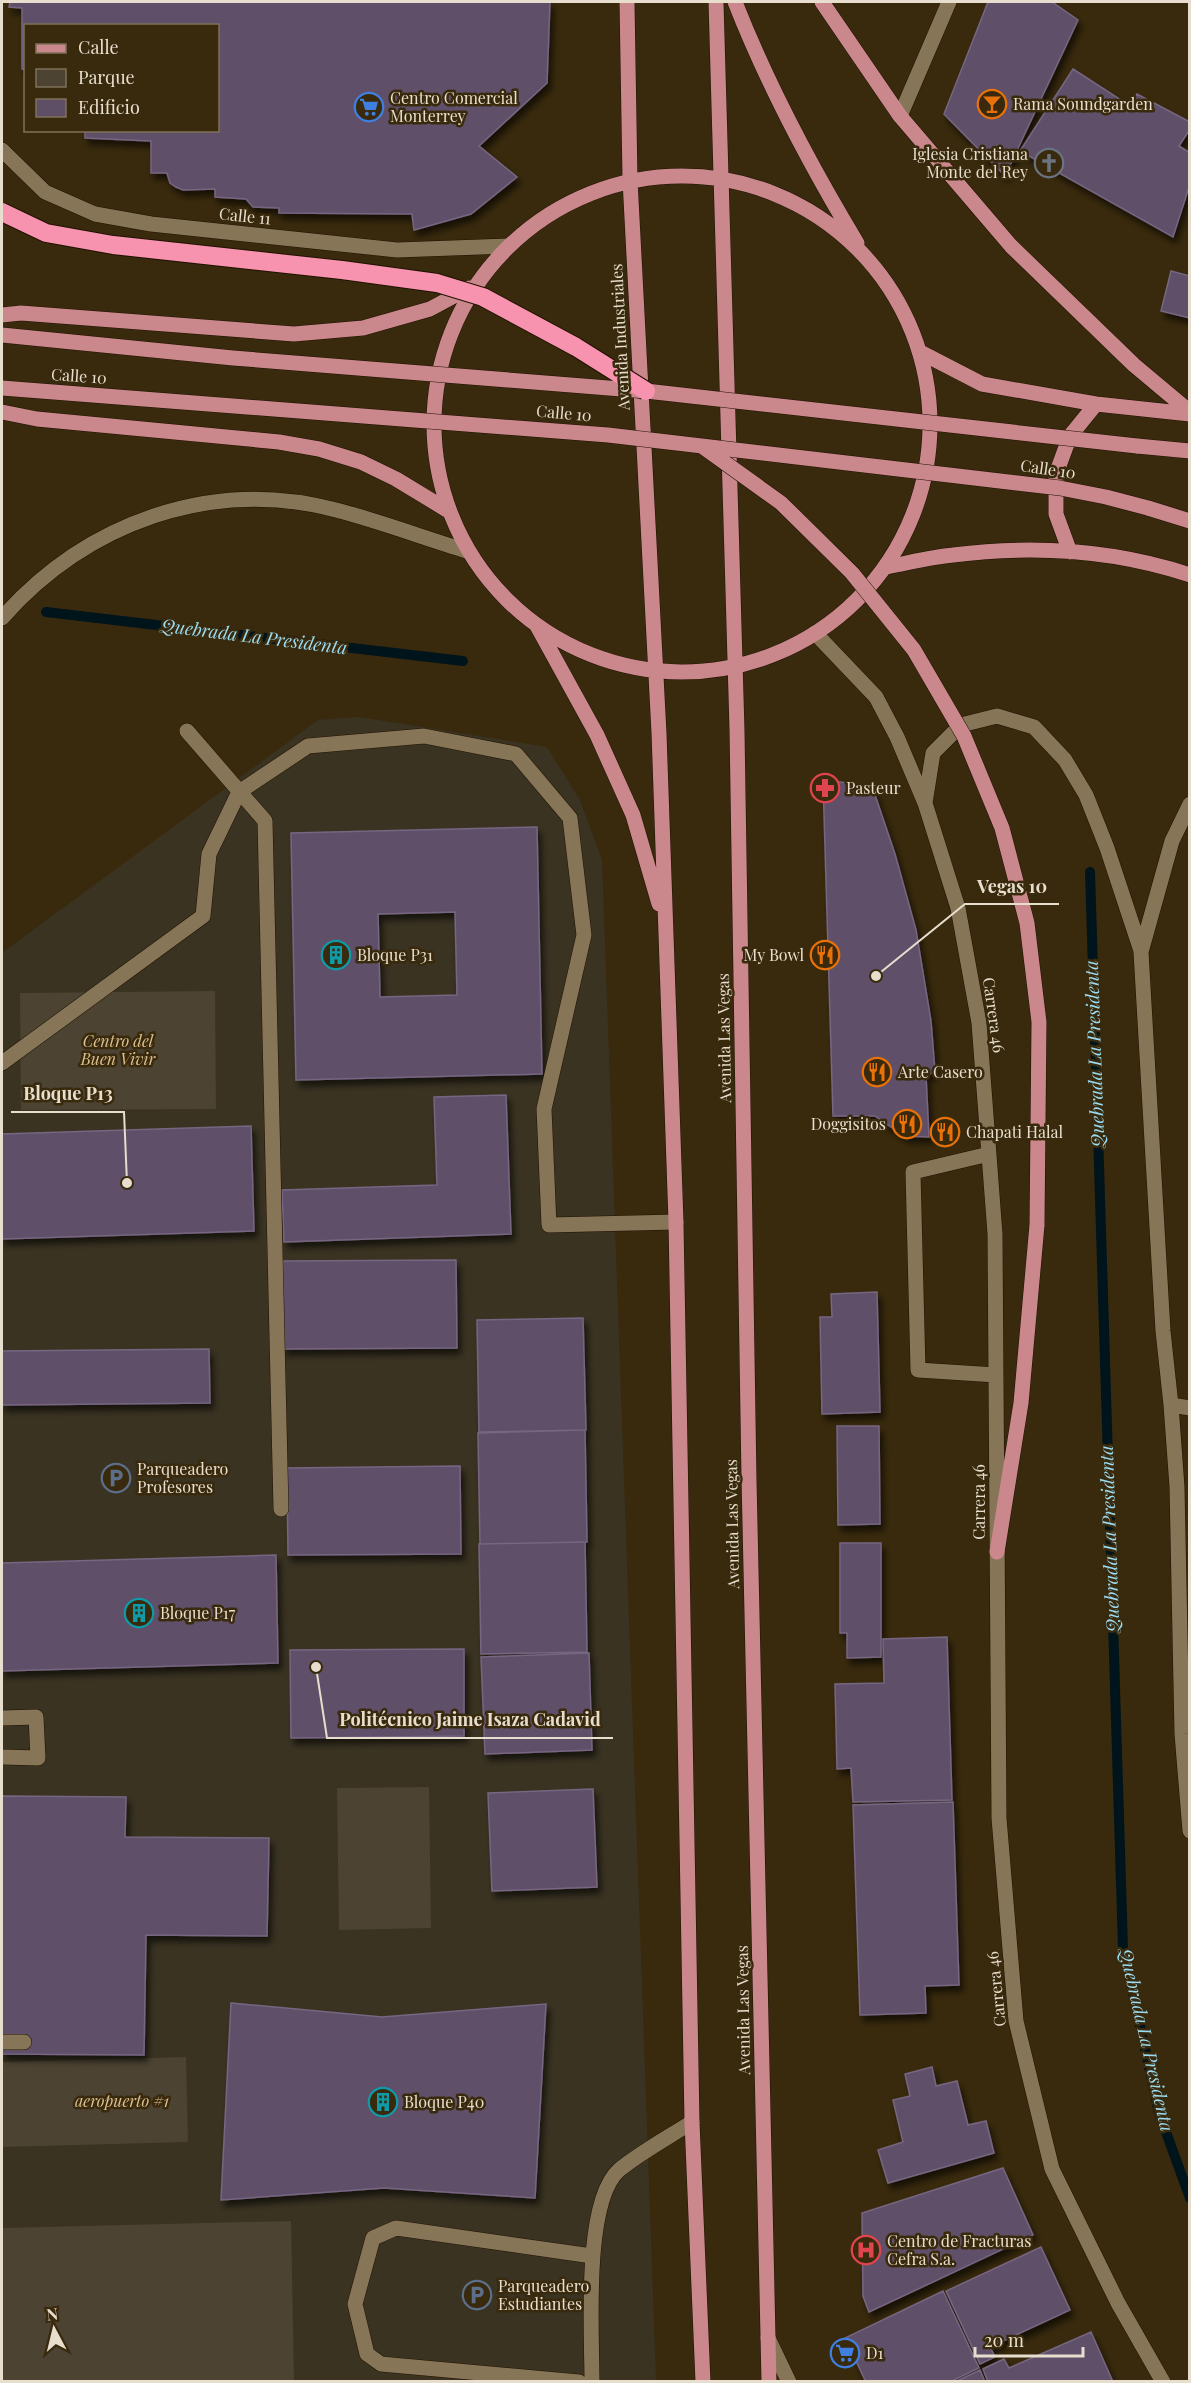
<svg xmlns="http://www.w3.org/2000/svg" width="1191" height="2383" font-family="'Playfair Display',serif">
  <style>
    .education { fill: #3a3322 }
    .green { fill: #4c4332 }
    .lines { fill: none; stroke-linecap: round; stroke-linejoin: round }
    .stream { stroke: #00141b; stroke-width: 10 }
    .building { fill: #5e4f67; stroke: #776682; stroke-width: 1.5; fill-rule: evenodd; filter: url(#shadow) }
    .minor-casing { stroke: #201200; stroke-width: 16 }
    .major-casing { stroke: #201200; stroke-width: 16 }
    .minor { stroke: #867557; stroke-width: 15 }
    .major { stroke: #ca878c; stroke-width: 15 }
    .major-bridge-casing { stroke: #201200; stroke-width: 16; stroke-linecap: butt }
    .highway-bridge-casing { stroke: #201200; stroke-width: 20; stroke-linecap: butt }
    .major-bridge { stroke: #ca878c; stroke-width: 15 }
    .highway-bridge { stroke: #f793af; stroke-width: 18 }
    .labels { text-anchor: middle; stroke-width: 5; stroke-linejoin: round; paint-order: stroke }
    .poi-label { font-size: 16px; fill: #e7dece; stroke: #392a0d; text-anchor: start }
    .street-label { font-size: 16px; fill: #e7dece; stroke: #392a0d }
    .park-label { font-size: 16px; font-style: italic; fill: #ddc190; stroke: #392a0d }
    .water-label { font-size: 18px; font-style: italic; fill: #9bdcf2; stroke: #392a0d }
    .leader { fill: none; stroke: #e7dece; stroke-width: 2 }
    .callout-dot { fill: #e7dece; stroke: #392a0d; stroke-width: 2 }
    .callout-label { font-size: 18px; text-anchor: middle; font-weight: bold; fill: #e7dece; stroke: #392a0d; stroke-width: 5; stroke-linejoin: round; paint-order: stroke }
  </style>
  <defs>
    <filter id="shadow"><feDropShadow dx="3.5" dy="6" stdDeviation="3" flood-color="#0009"/></filter>
  </defs>
  <rect width="100%" height="100%" fill="#392a0d"/>
  <path class="education" d="M 359,717 L 547,747 L 580,800 L 602,860 L 656,2381 L 2,2381 L 2,953 L 318,720 Z"/>
  <path class="green" d="M 215,991 L 216,1109 L 21,1110 L 20,993 Z
    M 429,1787 L 431,1928 L 339,1930 L 337,1788 Z
    M 186,2057 L 188,2142 L 2,2147 L 2,2062 Z
    M 291,2221 L 294,2381 L 2,2381 L 2,2228 Z"/>
  <g class="lines">
    <path class="stream" d="M 46,612 L 463,661
      M 1090,872 L 1123,1948 L 1159,2113 L 1190,2198"/>
  </g>
  <path class="building" d="M 10,2 L 550,2 L 547,83 L 479,146 L 517,177 L 471,214 L 414,230 L 412,214 L 279,213 L 279,208 L 253,207 L 246,199 L 215,197 L 215,189 L 183,190 L 176,187 L 170,183 L 167,173 L 151,173 L 151,141 L 85,138 L 85,130 L 218,130 L 218,26 L 26,26 L 26,70 L 22,69 L 22,8 L 9,7 Z
    M 988,2 L 1052,2 L 1078,20 L 1005,176 L 944,114 Z
    M 1073,69 L 1130,106 L 1137,94 L 1190,122 L 1190,129 L 1179,146 L 1190,153 L 1190,184 L 1173,237 L 1020,151 Z
    M 1171,271 L 1190,276 L 1190,318 L 1161,311 Z
    M 823,780 L 872,786 L 895,854 L 916,930 L 931,1021 L 935,1071 L 926,1076 L 929,1137 L 904,1136 L 875,1116 L 833,1116 Z
    M 537,827 L 542,1074 L 296,1080 L 291,833 ZM 455,912 L 457,995 L 380,997 L 378,914 Z
    M 506,1095 L 511,1234 L 284,1242 L 282,1190 L 437,1185 L 434,1097 Z
    M 251,1126 L 254,1231 L 2,1239 L 2,1134 Z
    M 456,1260 L 457,1348 L 283,1349 L 283,1261 Z
    M 877,1292 L 880,1412 L 822,1414 L 820,1317 L 832,1317 L 831,1294 Z
    M 583,1318 L 586,1430 L 479,1432 L 477,1320 Z
    M 209,1349 L 210,1403 L 2,1405 L 2,1351 Z
    M 837,1426 L 879,1426 L 880,1524 L 838,1525 Z
    M 585,1430 L 587,1542 L 480,1544 L 478,1433 Z
    M 460,1466 L 461,1554 L 288,1555 L 287,1468 Z
    M 585,1542 L 587,1652 L 481,1654 L 479,1544 Z
    M 840,1543 L 881,1543 L 881,1657 L 847,1658 L 847,1633 L 840,1633 Z
    M 276,1555 L 278,1663 L 2,1671 L 2,1563 Z
    M 947,1637 L 952,1800 L 853,1802 L 851,1768 L 837,1769 L 835,1684 L 884,1683 L 883,1639 Z
    M 464,1649 L 464,1736 L 291,1738 L 290,1650 Z
    M 589,1653 L 592,1750 L 485,1754 L 481,1657 Z
    M 593,1789 L 597,1887 L 492,1891 L 488,1793 Z
    M 2,1796 L 126,1797 L 125,1837 L 269,1838 L 267,1936 L 146,1935 L 144,2055 L 2,2054 Z
    M 953,1802 L 959,1985 L 925,1986 L 926,2013 L 860,2015 L 853,1805 Z
    M 231,2003 L 382,2017 L 546,2004 L 535,2198 L 384,2188 L 221,2200 Z
    M 932,2067 L 936,2086 L 957,2081 L 968,2125 L 986,2121 L 994,2153 L 888,2183 L 878,2150 L 903,2142 L 893,2100 L 910,2096 L 905,2074 Z
    M 1003,2168 L 1033,2235 L 869,2312 L 863,2296 L 862,2213 Z
    M 1041,2247 L 1070,2310 L 990,2347 L 995,2357 L 980,2364 L 946,2291 Z
    M 943,2291 L 979,2368 L 950,2382 L 866,2382 L 845,2338 Z
    M 1091,2332 L 1113,2382 L 988,2382 L 983,2369 L 1004,2359 L 1009,2368 Z
    M 980,2370 L 985,2382 L 955,2382 Z"/>
  <g class="lines">
    <g class="minor-casing">
      <path id="minor" d="M 900,116 L 949,2
        M 2,150 L 45,192 L 95,214 L 151,224 L 397,250 L 508,246
        M 2,618 C 86,523 211,477 336,510 C 379,521 424,538 467,551
        M 815,633 L 876,697 L 897,737 L 925,803 L 958,908 L 979,1023 L 995,1234 L 999,1818 L 1016,2021 L 1052,2169 L 1118,2303 L 1163,2382
        M 187,731 L 265,821 L 281,1509
        M 925,803 L 933,753 L 961,725 L 997,716 L 1034,727 L 1065,760 L 1086,795 L 1107,848 L 1141,951
        M 1190,804 L 1172,841 L 1141,952 L 1163,1331 L 1171,1405 L 1177,1487 L 1182,1734 L 1190,1831
        M 2,1063 L 203,916 L 209,854 L 239,792 L 308,746 L 424,736 L 516,754 L 570,818 L 584,935 L 544,1109 L 549,1225 L 676,1222
        M 989,1154 L 913,1172 L 918,1370 L 996,1375
        M 1171,1405 L 1190,1408
        M 2,1718 L 36,1717 L 38,1758 L 2,1757
        M 2,2042 L 24,2042
        M 768,2338 L 789,2382
        M 579,2382 L 381,2364 L 367,2354 L 355,2304 L 373,2238 L 396,2228 L 592,2256
        M 592,2382 C 592,2334 583,2202 619,2170 C 641,2152 669,2137 692,2122"/>
    </g>
    <g class="major-casing">
      <path id="major" d="M 627,2 L 630,180 L 659,733 L 676,1222 L 692,2122 L 703,2382
        M 716,2 L 737,730 L 749,1479 L 769,2382
        M 735,2 C 768,86 810,165 857,243
        M 822,2 L 900,116 L 1011,246 L 1134,365 L 1190,412
        M434 424a248 248 0 1 1 496 0a248 248 0 1 1-496 0Z
        M 2,315 L 21,313 L 294,334 L 363,328 L 430,309 L 469,288
        M 922,353 L 982,384 L 1096,404 L 1190,414
        M 2,412 L 37,419 L 279,442 L 319,449 L 361,462 L 396,479 L 447,510
        M 1137,446 L 1190,451
        M 1148,508 L 1190,521
        M 1070,552 L 1056,514 L 1056,474 L 1070,436 L 1096,404
        M 886,567 C 908,563 931,557 953,555 C 1033,545 1114,550 1190,575
        M 537,626 L 597,735 L 633,815 L 659,904
        M 997,1552 L 1021,1403 L 1037,1225"/>
    </g>
    <use href="#minor" class="minor"/>
    <use href="#major" class="major"/>
    <g class="major-bridge-casing">
      <path id="major-bridge" d="M 2,335 L 233,358 L 646,391 L 1137,446
        M 2,388 L 608,435 L 1060,488 L 1106,497 L 1148,508
        M 703,447 L 781,503 L 852,573 L 914,650 L 964,736 L 1002,828 L 1027,923 L 1039,1022 L 1037,1225"/>
    </g>
    <g class="highway-bridge-casing">
      <path id="highway-bridge" d="M 2,212 L 46,233 L 113,245 L 342,270 L 437,283 L 483,297 L 576,347 L 646,391"/>
    </g>
    <use href="#major-bridge" class="major-bridge"/>
    <use href="#highway-bridge" class="highway-bridge"/>
  </g>
  <defs>
    <g id="bar-ring" transform="scale(1.5)"><circle r="9.5" fill="#392a0d" stroke="#e8710a" stroke-width="1.5"/><path d="M-6-5H6L.8 .8V4.5H3.5V6h-7V4.5H-.8V.8Z" fill="#e8710a"/></g>
    <g id="supermarket-ring" transform="scale(1.5)"><circle r="9.5" fill="#392a0d" stroke="#3f7fe0" stroke-width="1.5"/><path d="M-6-5.5h2.5l.6 2H6L4.5 2H-2.5L-4.4-4H-6ZM-1.5 3.2a1.3 1.3 0 1 0 .1 0ZM3 3.2a1.3 1.3 0 1 0 .1 0Z" fill="#3f7fe0"/></g>
    <g id="church-ring" transform="scale(1.5)"><circle r="9.5" fill="#392a0d" stroke="#6b7280" stroke-width="1.5"/><path d="M-1.2-6h2.4v3.5h3.3v2.4h-3.3V6h-2.4V-.1h-3.3v-2.4h3.3Z" fill="#6b7280"/></g>
    <g id="pharmacy-ring" transform="scale(1.5)"><circle r="9.5" fill="#392a0d" stroke="#e0444e" stroke-width="1.5"/><path d="M-2-6h4v4h4v4h-4v4h-4v-4h-4v-4h4Z" fill="#e0444e"/></g>
    <g id="building-ring" transform="scale(1.5)"><circle r="9.5" fill="#392a0d" stroke="#0f9aa8" stroke-width="1.5"/><path d="M-4-6H4V6H1V3H-1V6H-4ZM-2.5-4.3h1.7v1.8h-1.7ZM.8-4.3h1.7v1.8H.8ZM-2.5-1h1.7V.8h-1.7ZM.8-1h1.7V.8H.8Z" fill="#0f9aa8"/></g>
    <g id="restaurant-ring" transform="scale(1.5)"><circle r="9.5" fill="#392a0d" stroke="#e8710a" stroke-width="1.5"/><path d="M-5-6h1v4h1v-4h1v4h1v-4h1v5L-1.5 .5V6h-2V.5L-5-1ZM5-6V6H3V1.5H1.5Q1.5-4 5-6Z" fill="#e8710a"/></g>
    <g id="parking-ring" transform="scale(1.5)"><circle r="9.5" fill="#392a0d" stroke="#5c6f8a" stroke-width="1.5"/><path d="M-3.5-5.5H1a3.5 3.5 0 0 1 0 7H-1V5.5H-3.5ZM-1-3.4V-.6H.8a1.4 1.4 0 0 0 0-2.8Z" fill="#5c6f8a"/></g>
    <g id="hospital-ring" transform="scale(1.5)"><circle r="9.5" fill="#392a0d" stroke="#e0444e" stroke-width="1.5"/><path d="M-5-5h3v3.5h4V-5h3V5h-3V1.5h-4V5h-3Z" fill="#e0444e"/></g>
  </defs>
  <g fill-rule="evenodd">
    <use href="#bar-ring" x="992" y="104"/>
    <use href="#supermarket-ring" x="369" y="107"/>
    <use href="#church-ring" x="1049" y="163"/>
    <use href="#pharmacy-ring" x="825" y="788"/>
    <use href="#building-ring" x="336" y="955"/>
    <use href="#restaurant-ring" x="825" y="955"/>
    <use href="#restaurant-ring" x="877" y="1072"/>
    <use href="#restaurant-ring" x="907" y="1124"/>
    <use href="#restaurant-ring" x="945" y="1132"/>
    <use href="#parking-ring" x="116" y="1478"/>
    <use href="#building-ring" x="139" y="1613"/>
    <use href="#building-ring" x="383" y="2102"/>
    <use href="#hospital-ring" x="866" y="2250"/>
    <use href="#parking-ring" x="477" y="2295"/>
    <use href="#supermarket-ring" x="845" y="2353"/>
  </g>
  <g class="labels">
    <g class="poi-label">
      <text x="390" y="104">Centro Comercial<tspan x="390" dy="18">Monterrey</tspan></text>
      <text x="1013" y="110">Rama Soundgarden</text>
      <text x="1028" y="160" text-anchor="end">Iglesia Cristiana<tspan x="1028" dy="18">Monte del Rey</tspan></text>
      <text x="846" y="794">Pasteur</text>
      <text x="357" y="961">Bloque P31</text>
      <text x="804" y="961" text-anchor="end">My Bowl</text>
      <text x="898" y="1078">Arte Casero</text>
      <text x="886" y="1130" text-anchor="end">Doggisitos</text>
      <text x="966" y="1138">Chapati Halal</text>
      <text x="137" y="1475">Parqueadero<tspan x="137" dy="18">Profesores</tspan></text>
      <text x="160" y="1619">Bloque P17</text>
      <text x="404" y="2108">Bloque P40</text>
      <text x="887" y="2247">Centro de Fracturas<tspan x="887" dy="18">Cefra S.a.</tspan></text>
      <text x="498" y="2292">Parqueadero<tspan x="498" dy="18">Estudiantes</tspan></text>
      <text x="866" y="2359">D1</text>
    </g>
    <g class="street-label">
      <text transform="translate(245 216) rotate(6)" y="6">Calle 11</text>
      <text transform="translate(620 337) rotate(-93)" y="6">Avenida Industriales</text>
      <text transform="translate(79 376) rotate(4)" y="6">Calle 10</text>
      <text transform="translate(564 413) rotate(5)" y="6">Calle 10</text>
      <text transform="translate(1048 469) rotate(8)" y="6">Calle 10</text>
      <text transform="translate(994 1015) rotate(82)" y="6">Carrera 46</text>
      <text transform="translate(724 1038) rotate(-91)" y="6">Avenida Las Vegas</text>
      <text transform="translate(979 1502) rotate(-90)" y="6">Carrera 46</text>
      <text transform="translate(732 1524) rotate(-91)" y="6">Avenida Las Vegas</text>
      <text transform="translate(996 1989) rotate(-96)" y="6">Carrera 46</text>
      <text transform="translate(743 2010) rotate(-91)" y="6">Avenida Las Vegas</text>
    </g>
    <g class="park-label">
      <text x="118" y="1047">Centro del<tspan x="118" dy="18">Buen Vivir</tspan></text>
      <text x="122" y="2107">aeropuerto #1</text>
    </g>
    <g class="water-label">
      <text transform="translate(254 637) rotate(7)" y="6">Quebrada La Presidenta</text>
      <text transform="translate(1095 1054) rotate(-92)" y="6">Quebrada La Presidenta</text>
      <text transform="translate(1110 1539) rotate(-92)" y="6">Quebrada La Presidenta</text>
      <text transform="translate(1146 2040) rotate(77)" y="6">Quebrada La Presidenta</text>
    </g>
  </g>
  <path class="leader" d="M876 976L965 904H1059M127 1183L124 1112H11M316 1667L327 1738H613"/>
  <g class="callout-dot">
    <circle cx="876" cy="976" r="6"/>
    <circle cx="127" cy="1183" r="6"/>
    <circle cx="316" cy="1667" r="6"/>
  </g>
  <g class="callout-label">
    <text x="1012" y="893">Vegas 10</text>
    <text x="68" y="1100">Bloque P13</text>
    <text x="470" y="1726">Politécnico Jaime Isaza Cadavid</text>
  </g>
  <rect width="1191" height="2383" fill="none" stroke="#e7dece" stroke-width="6"/>
  <rect x="24" y="24" width="195" height="108" fill="#392a0d" stroke="#7f725a" stroke-width="1.5"/>
  <rect x="36" y="44" width="30" height="9" fill="#ca878c" stroke="#7f725a" stroke-width="1.5"/>
  <text x="78" y="54" font-size="18" fill="#e7dece">Calle</text>
  <rect x="36" y="69" width="30" height="18" fill="#4c4332" stroke="#7f725a" stroke-width="1.5"/>
  <text x="78" y="84" font-size="18" fill="#e7dece">Parque</text>
  <rect x="36" y="99" width="30" height="18" fill="#5e4f67" stroke="#7f725a" stroke-width="1.5"/>
  <text x="78" y="114" font-size="18" fill="#e7dece">Edificio</text>
  <g transform="translate(54 2329) rotate(353)" stroke="#392a0d" stroke-width="4.5" paint-order="stroke">
  <path d="M0-4.5L10 22L0 15L-10 22Z" fill="#e7dece"/>
  <text y="-9" font-size="16" font-weight="bold" text-anchor="middle" fill="#e7dece">N</text>
  </g>
  <path d="M975 2347v9h108v-9" fill="none" stroke="#e7dece" stroke-width="3"/>
  <text x="984" y="2347" font-size="18" fill="#e7dece" stroke="#392a0d" stroke-width="4.5" paint-order="stroke">20 m</text>
</svg>
